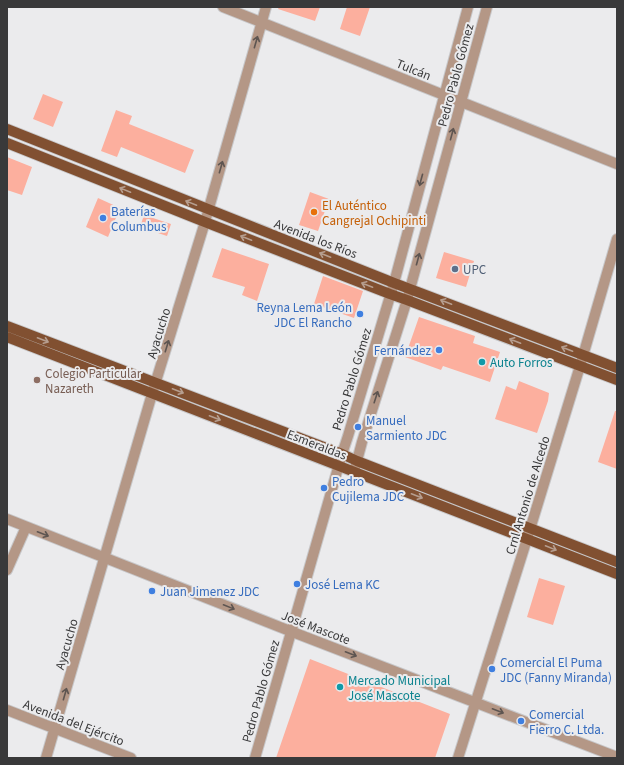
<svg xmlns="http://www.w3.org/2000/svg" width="624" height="765" font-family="'Source Sans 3',sans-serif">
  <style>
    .building { fill: #fcaf9e }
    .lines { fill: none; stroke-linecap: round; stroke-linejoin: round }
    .minor-casing { stroke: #c7c7c9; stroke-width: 12 }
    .major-casing { stroke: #c7c7c9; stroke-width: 12 }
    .minor { stroke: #b49786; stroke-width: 10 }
    .major { stroke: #815031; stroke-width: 10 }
    .oneway { stroke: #5e5551 }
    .oneway2 { stroke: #b69e8f }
    .food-dot { fill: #e8710a; stroke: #ebebed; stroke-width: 1.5 }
    .shop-dot { fill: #3f7fe0; stroke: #ebebed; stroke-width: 1.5 }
    .service-dot { fill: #5c6f8a; stroke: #ebebed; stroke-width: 1.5 }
    .culture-dot { fill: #0f9aa8; stroke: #ebebed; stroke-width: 1.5 }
    .education-dot { fill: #8d6e63; stroke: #ebebed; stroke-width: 1.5 }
    .labels { text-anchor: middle; stroke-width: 4; stroke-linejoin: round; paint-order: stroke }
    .street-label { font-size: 13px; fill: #39393a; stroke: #ebebed }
    .food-label { font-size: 13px; fill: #c56008; stroke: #ebebed; text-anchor: start }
    .shop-label { font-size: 13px; fill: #366cbe; stroke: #ebebed; text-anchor: start }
    .service-label { font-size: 13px; fill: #4e5e75; stroke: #ebebed; text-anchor: start }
    .culture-label { font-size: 13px; fill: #0d838f; stroke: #ebebed; text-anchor: start }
    .education-label { font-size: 13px; fill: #785e54; stroke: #ebebed; text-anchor: start }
  </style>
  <rect width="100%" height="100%" fill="#ebebed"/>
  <path class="building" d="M 279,7 L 320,7 L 315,21 L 278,9 Z
    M 347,7 L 370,7 L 360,36 L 340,29 Z
    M 43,94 L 63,102 L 53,127 L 33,119 Z
    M 116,110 L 132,116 L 129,124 L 194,150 L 185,173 L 121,147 L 117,157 L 101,151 Z
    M 7,157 L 32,167 L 22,195 L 7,190 Z
    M 310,192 L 329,199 L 318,231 L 299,225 Z
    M 98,198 L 120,208 L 108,237 L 86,227 Z
    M 144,215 L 171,224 L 167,236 L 140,227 Z
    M 222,248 L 269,264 L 257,301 L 242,295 L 245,287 L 212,277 Z
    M 444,252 L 474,261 L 466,287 L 436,278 Z
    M 323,276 L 363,291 L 354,318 L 314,304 Z
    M 419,317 L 475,336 L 473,343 L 500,352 L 490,382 L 443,366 L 441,370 L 405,357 Z
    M 519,381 L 549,393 L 548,401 L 537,433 L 495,419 L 506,386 L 516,390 Z
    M 615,411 L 617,411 L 617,469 L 598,462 Z
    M 539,578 L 565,586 L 553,625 L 527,617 Z
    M 310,659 L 450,714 L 435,758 L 276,758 Z"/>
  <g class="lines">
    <g class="minor-casing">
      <path id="minor" d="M 223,7 L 617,164
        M 354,472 L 362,442 L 407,300 L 487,7
        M 7,519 L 290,631 L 617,757
        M 7,570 L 26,527
        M 7,710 L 131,758
        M 46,758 L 152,394 L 205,222 L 266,7
        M 255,758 L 342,454 L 348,436 L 394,283 L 468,7
        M 458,758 L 527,539 L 580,366 L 617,239"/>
    </g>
    <g class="major-casing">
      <path id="major" d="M 7,129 L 394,283 L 583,355 L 617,368
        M 7,143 L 205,222 L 390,294 L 407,300 L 617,380
        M 7,326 L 342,454 L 357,461 L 617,562
        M 7,337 L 617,574"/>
    </g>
    <use href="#minor" class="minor"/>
    <use href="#major" class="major"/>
  </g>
  <defs><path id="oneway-shaft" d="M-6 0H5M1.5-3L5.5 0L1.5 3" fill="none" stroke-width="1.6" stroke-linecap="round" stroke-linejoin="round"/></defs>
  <g class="oneway">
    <use href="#oneway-shaft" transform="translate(256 42) rotate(-74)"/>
    <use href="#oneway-shaft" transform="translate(452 134) rotate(-75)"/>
    <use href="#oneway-shaft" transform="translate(221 167) rotate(-74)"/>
    <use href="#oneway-shaft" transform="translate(421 180) rotate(105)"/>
    <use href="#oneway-shaft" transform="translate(418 259) rotate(-75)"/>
    <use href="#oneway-shaft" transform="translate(167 346) rotate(-73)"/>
    <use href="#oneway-shaft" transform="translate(376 397) rotate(-72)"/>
    <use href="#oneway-shaft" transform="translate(43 534) rotate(21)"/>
    <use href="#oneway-shaft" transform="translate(229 607) rotate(22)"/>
    <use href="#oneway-shaft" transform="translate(351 654) rotate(21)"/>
    <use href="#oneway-shaft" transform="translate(65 694) rotate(-74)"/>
    <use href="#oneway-shaft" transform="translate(498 711) rotate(21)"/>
  </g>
  <g class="oneway2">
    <use href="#oneway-shaft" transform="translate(125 190) rotate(-158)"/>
    <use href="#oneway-shaft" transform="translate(191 203) rotate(-158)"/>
    <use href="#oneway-shaft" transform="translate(246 238) rotate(-159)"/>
    <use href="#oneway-shaft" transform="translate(325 255) rotate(-159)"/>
    <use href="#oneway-shaft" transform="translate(367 285) rotate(-159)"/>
    <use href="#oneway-shaft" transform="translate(446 302) rotate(-159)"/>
    <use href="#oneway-shaft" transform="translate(43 340) rotate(21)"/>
    <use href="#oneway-shaft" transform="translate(515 341) rotate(-159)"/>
    <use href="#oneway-shaft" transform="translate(567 349) rotate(-159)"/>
    <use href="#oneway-shaft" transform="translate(178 391) rotate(21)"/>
    <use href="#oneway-shaft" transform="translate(215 418) rotate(21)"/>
    <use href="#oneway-shaft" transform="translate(417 496) rotate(21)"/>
    <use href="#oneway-shaft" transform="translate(551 548) rotate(22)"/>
  </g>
  <circle class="food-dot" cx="314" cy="212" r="4"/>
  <g class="shop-dot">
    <circle cx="103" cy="218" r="4"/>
    <circle cx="360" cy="314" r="4"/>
    <circle cx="439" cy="350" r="4"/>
    <circle cx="358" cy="427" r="4"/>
    <circle cx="324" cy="488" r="4"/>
    <circle cx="297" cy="584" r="4"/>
    <circle cx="152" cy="591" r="4"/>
    <circle cx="492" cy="669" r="4"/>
    <circle cx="521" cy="721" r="4"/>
  </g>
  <circle class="service-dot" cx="455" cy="269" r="4"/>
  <g class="culture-dot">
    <circle cx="482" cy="362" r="4"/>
    <circle cx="340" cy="687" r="4"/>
  </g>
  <circle class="education-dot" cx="37" cy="380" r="4"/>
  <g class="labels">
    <g class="street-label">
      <text transform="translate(414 69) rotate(22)" y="5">Tulcán</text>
      <text transform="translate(455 75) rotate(-75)" y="5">Pedro Pablo Gómez</text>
      <text transform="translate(316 238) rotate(21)" y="5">Avenida los Ríos</text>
      <text transform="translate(158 333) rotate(-73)" y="5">Ayacucho</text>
      <text transform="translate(351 379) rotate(-73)" y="5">Pedro Pablo Gómez</text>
      <text transform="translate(317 444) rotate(21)" y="5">Esmeraldas</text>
      <text transform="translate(527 495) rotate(-73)" y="5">Crnl Antonio de Alcedo</text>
      <text transform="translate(316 627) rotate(21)" y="5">José Mascote</text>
      <text transform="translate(66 644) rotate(-74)" y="5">Ayacucho</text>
      <text transform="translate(260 691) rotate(-74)" y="5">Pedro Pablo Gómez</text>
      <text transform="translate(74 722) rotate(21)" y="5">Avenida del Ejército</text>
    </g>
    <g class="food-label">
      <text x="322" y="210">El Auténtico<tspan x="322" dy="15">Cangrejal Ochipinti</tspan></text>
    </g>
    <g class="shop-label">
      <text x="111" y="216">Baterías<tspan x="111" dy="15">Columbus</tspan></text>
      <text x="352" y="312" text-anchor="end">Reyna Lema León<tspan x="352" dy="15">JDC El Rancho</tspan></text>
      <text x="431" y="355" text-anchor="end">Fernández</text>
      <text x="366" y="425">Manuel<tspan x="366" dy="15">Sarmiento JDC</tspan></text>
      <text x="332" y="486">Pedro<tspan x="332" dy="15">Cujilema JDC</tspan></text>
      <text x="305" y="589">José Lema KC</text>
      <text x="160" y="596">Juan Jimenez JDC</text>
      <text x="500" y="667">Comercial El Puma<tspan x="500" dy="15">JDC (Fanny Miranda)</tspan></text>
      <text x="529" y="719">Comercial<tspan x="529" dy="15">Fierro C. Ltda.</tspan></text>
    </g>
    <g class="service-label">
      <text x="463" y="274">UPC</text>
    </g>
    <g class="culture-label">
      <text x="490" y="367">Auto Forros</text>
      <text x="348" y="685">Mercado Municipal<tspan x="348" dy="15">José Mascote</tspan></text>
    </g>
    <g class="education-label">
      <text x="45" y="378">Colegio Particular<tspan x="45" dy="15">Nazareth</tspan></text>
    </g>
  </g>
  <rect width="624" height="765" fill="none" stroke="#39393a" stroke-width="16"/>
</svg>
